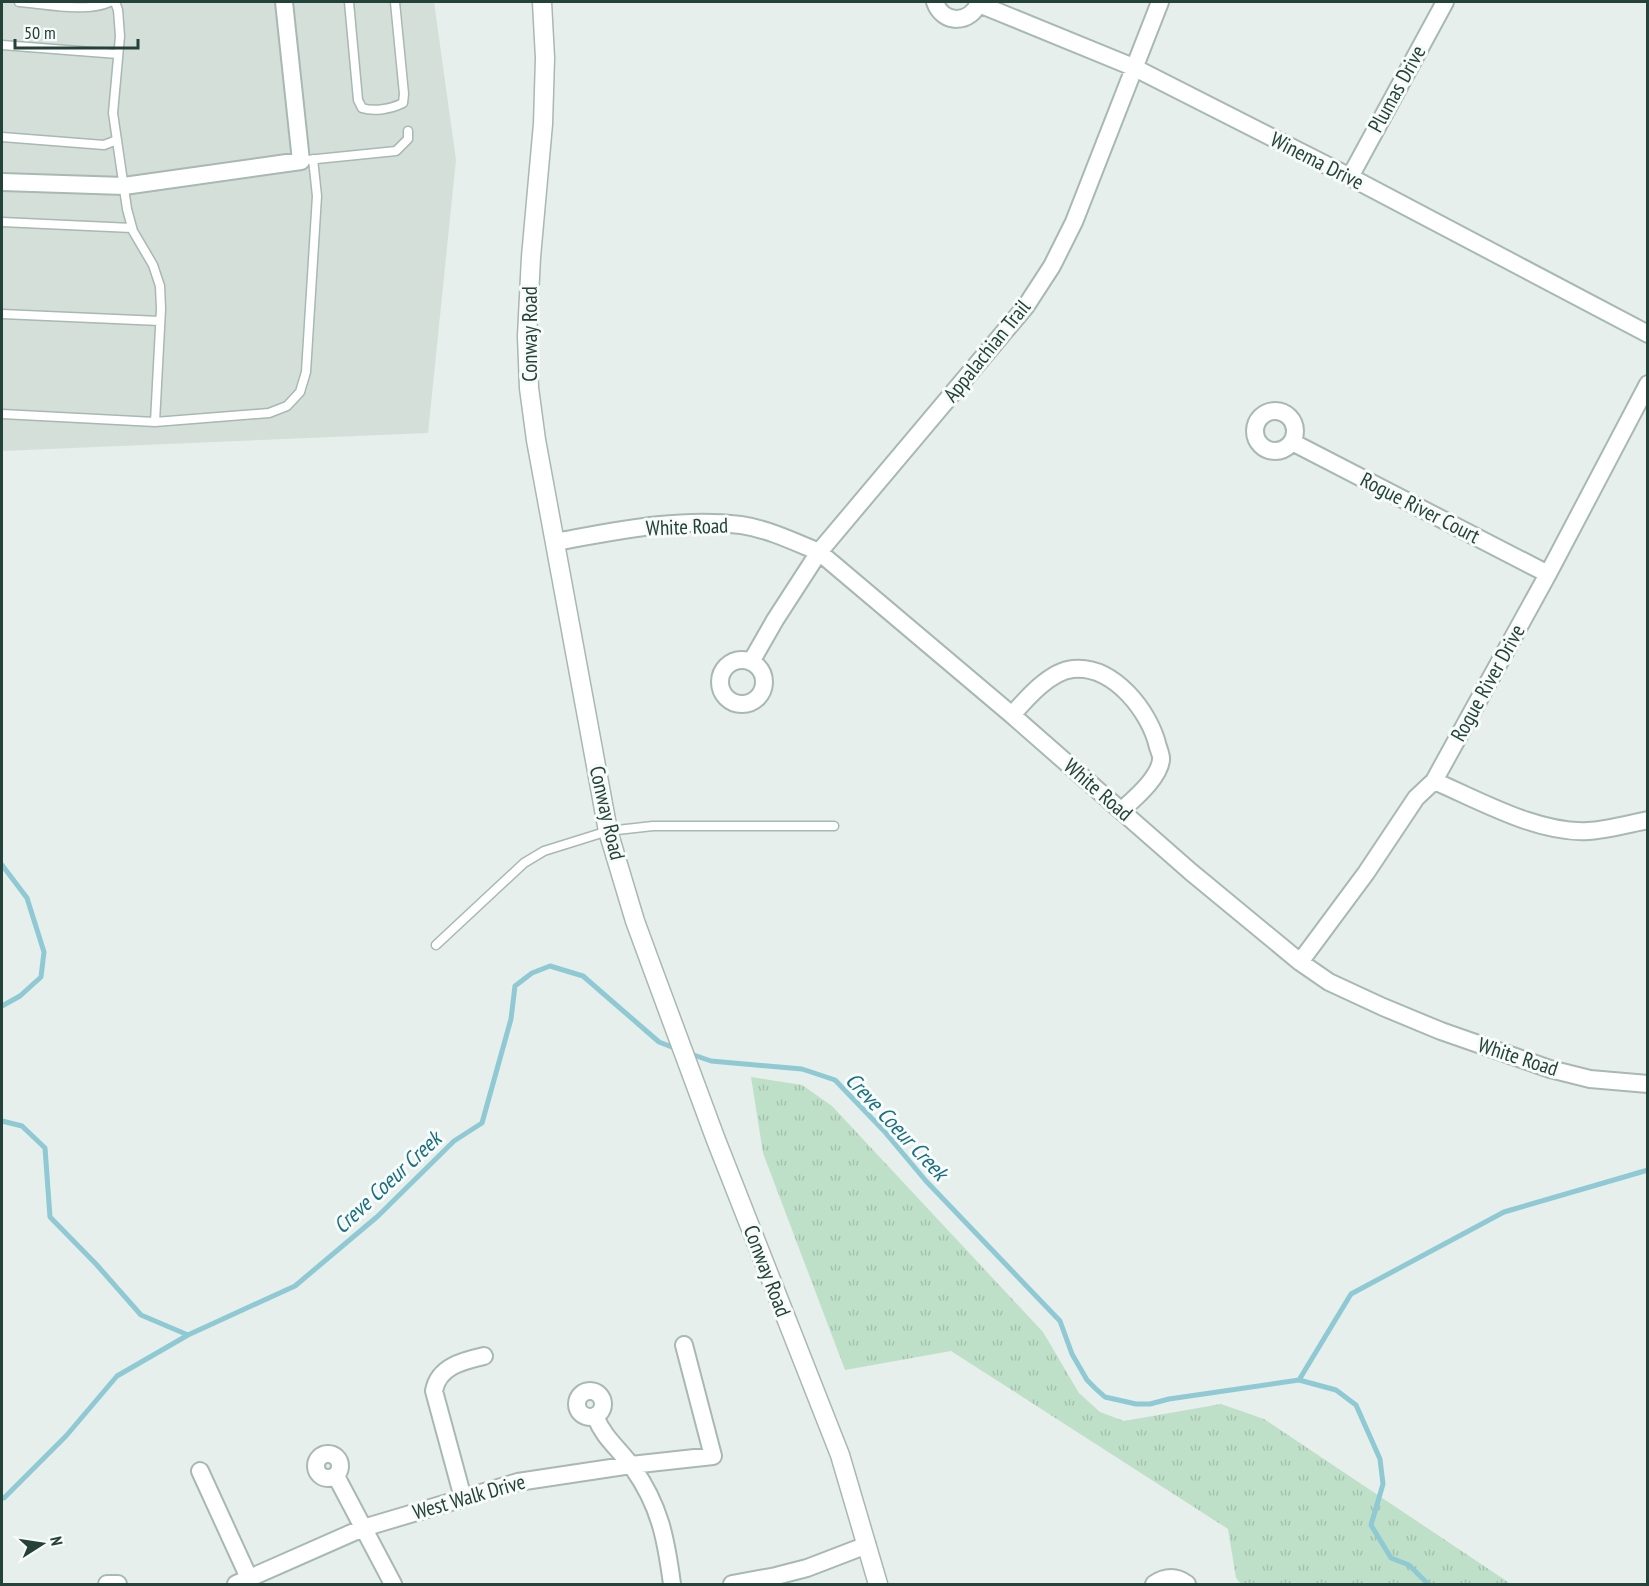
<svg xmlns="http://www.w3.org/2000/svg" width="1649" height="1586" font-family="'PT Sans Narrow',sans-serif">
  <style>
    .built { fill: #d4dfda }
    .grass { fill: url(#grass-tufts) }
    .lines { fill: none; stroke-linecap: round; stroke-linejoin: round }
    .stream { stroke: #8ec9d4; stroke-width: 5 }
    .service-casing { stroke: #a8b8b2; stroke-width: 11 }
    .minor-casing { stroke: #a8b8b2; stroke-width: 20 }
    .tertiary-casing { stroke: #a8b8b2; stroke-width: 21 }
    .service { stroke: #fff; stroke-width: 8 }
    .minor { stroke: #fff; stroke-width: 16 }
    .tertiary { stroke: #fff; stroke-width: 18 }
    .labels { text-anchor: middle; stroke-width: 6; stroke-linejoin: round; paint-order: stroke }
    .street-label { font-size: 21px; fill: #24423a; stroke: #f7fbf9 }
    .water-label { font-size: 22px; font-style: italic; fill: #1c6f80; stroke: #f7fbf9 }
  </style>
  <defs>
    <pattern id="grass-tufts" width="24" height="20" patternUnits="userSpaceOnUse" patternTransform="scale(1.5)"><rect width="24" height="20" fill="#bfe0c8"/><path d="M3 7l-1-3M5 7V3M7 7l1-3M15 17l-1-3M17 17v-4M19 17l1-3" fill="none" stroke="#a4c1ad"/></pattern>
  </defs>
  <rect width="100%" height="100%" fill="#e6efeb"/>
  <path class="built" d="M 2,2 L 434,2 L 456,160 L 428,433 L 2,451 Z"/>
  <path class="grass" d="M 751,1077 L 802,1085 L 832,1106 L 1043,1332 L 1079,1393 L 1100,1412 L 1124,1421 L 1221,1404 L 1264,1419 L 1511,1584 L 1241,1584 L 1236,1578 L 1228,1529 L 951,1351 L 845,1370 L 763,1153 Z"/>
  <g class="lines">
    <path class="stream" d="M 2,865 L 27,898 L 44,952 L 41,977 L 20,996 L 2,1006
      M 688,1053 L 711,1061 L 802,1069 L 835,1080 L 884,1131 L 926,1181 L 1060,1321 L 1072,1354 L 1087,1380 L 1096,1389 L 1105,1397 L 1136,1404 L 1150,1404 L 1169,1399 L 1299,1380 L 1336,1390 L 1356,1405 L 1380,1459 L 1383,1484 L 1371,1525 L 1391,1558 L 1409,1565 L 1428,1584
      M 2,1121 L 22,1126 L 45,1148 L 50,1217 L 96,1264 L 141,1315 L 188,1335 L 295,1286 L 378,1216 L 454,1141 L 482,1123 L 511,1019 L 515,986 L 532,973 L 550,966 L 583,976 L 659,1042 L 677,1049
      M 1299,1380 L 1351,1294 L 1504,1212 L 1648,1170
      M 2,1498 L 4,1498 L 66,1436 L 117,1376 L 188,1335"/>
    <g class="service-casing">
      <path id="service" d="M 19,2 C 45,4 87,13 110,2
        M 115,2 L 118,10 L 120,36 L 113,113 L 127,209 L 133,231 L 153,265 L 160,286 L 161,309 L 155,422
        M 349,2 L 358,100 L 362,108 C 374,112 391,109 403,103 L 404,94 L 395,2
        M 2,45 L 118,54
        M 2,137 L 104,145 L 117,140
        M 307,160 L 396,151 L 408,139 L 408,131
        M 2,222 L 132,228
        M 2,314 L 160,321
        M 2,414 L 155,422 L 269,413 L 287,406 L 300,392 L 306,372 L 317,196 L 313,159
        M 436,945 L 524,863 L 544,851 L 608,831 L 653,826 L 834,826"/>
    </g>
    <g class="minor-casing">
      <path id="minor" d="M 935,2 C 943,25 971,24 979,2
        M 979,4 L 1133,67 L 1350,177 L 1648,334
        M 1350,177 L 1445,2
        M 2,182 L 124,186 L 301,161 L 284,2
        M1255 431a20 20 0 1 1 40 0a20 20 0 1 1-40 0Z
        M 1292,442 L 1548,574
        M 555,542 C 616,531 679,517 741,525 C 768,529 795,542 819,552 L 1012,715 L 1191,872 L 1300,962 L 1329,982 L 1383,1007 L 1441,1031 L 1550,1069 L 1590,1079 L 1648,1084
        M720 682a22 22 0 1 1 44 0a22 22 0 1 1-44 0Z
        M 751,662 L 775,620 L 819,552 L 1026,306 L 1052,266 L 1074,222 L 1160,2
        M 1012,715 C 1026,699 1050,671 1073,669 C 1114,665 1150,712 1158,747 C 1159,750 1162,757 1161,760 C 1159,778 1135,798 1122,810
        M 1434,781 C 1479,800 1538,834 1588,831 C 1607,830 1628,824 1648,820
        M 1300,962 L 1366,873 L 1416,798 L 1434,781 L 1548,574 L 1648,384
        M577 1404a13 13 0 1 1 26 0a13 13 0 1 1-26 0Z
        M 595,1416 C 605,1440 619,1448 633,1468 C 660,1506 666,1539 672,1584
        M316 1466a12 12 0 1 1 24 0a12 12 0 1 1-24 0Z
        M 200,1471 L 249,1578
        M 336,1476 L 393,1584
        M 463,1498 L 434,1391 C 438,1367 462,1361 484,1356
        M 107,1584 L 118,1584
        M 236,1584 L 363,1528 L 518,1482 L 631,1465 L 713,1456 L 684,1345
        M 732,1584 L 776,1576 L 807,1568 L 867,1545
        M 1154,1584 C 1166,1576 1176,1576 1187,1584"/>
    </g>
    <g class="tertiary-casing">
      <path id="tertiary" d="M 542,2 L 545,58 L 543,124 L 531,257 L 527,336 L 529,388 L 536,440 L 608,831 L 635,921 L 653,970 L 716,1140 L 840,1455 L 878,1584"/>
    </g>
    <use href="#service" class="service"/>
    <use href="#minor" class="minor"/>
    <use href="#tertiary" class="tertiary"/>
  </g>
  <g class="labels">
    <g class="street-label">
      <text transform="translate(1397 89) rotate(-61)" y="7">Plumas Drive</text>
      <text transform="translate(1317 161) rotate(27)" y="7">Winema Drive</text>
      <text transform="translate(530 334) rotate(-90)" y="7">Conway Road</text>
      <text transform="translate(987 351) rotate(-51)" y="7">Appalachian Trail</text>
      <text transform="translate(1420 508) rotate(27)" y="7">Rogue River Court</text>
      <text transform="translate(687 527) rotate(-2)" y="7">White Road</text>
      <text transform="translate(1488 683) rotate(-61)" y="7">Rogue River Drive</text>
      <text transform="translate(1098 790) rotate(41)" y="7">White Road</text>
      <text transform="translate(607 813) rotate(77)" y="7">Conway Road</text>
      <text transform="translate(1518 1057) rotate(18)" y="7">White Road</text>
      <text transform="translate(767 1271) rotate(69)" y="7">Conway Road</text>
      <text transform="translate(469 1497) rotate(-16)" y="7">West Walk Drive</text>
    </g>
    <g class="water-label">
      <text transform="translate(897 1126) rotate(47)" y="8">Creve Coeur Creek</text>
      <text transform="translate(387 1182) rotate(-43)" y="8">Creve Coeur Creek</text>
    </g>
  </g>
  <rect width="1649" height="1586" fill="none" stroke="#24423a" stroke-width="6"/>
  <g transform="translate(42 1544) rotate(78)" stroke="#f7fbf9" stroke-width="4.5" paint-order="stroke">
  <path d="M0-4.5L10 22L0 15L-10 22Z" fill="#24423a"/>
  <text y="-9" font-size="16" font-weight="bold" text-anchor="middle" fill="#24423a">N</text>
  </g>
  <path d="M15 39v9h123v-9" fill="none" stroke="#24423a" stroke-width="3"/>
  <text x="24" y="39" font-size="18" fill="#24423a" stroke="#f7fbf9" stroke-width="4.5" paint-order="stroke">50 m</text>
</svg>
